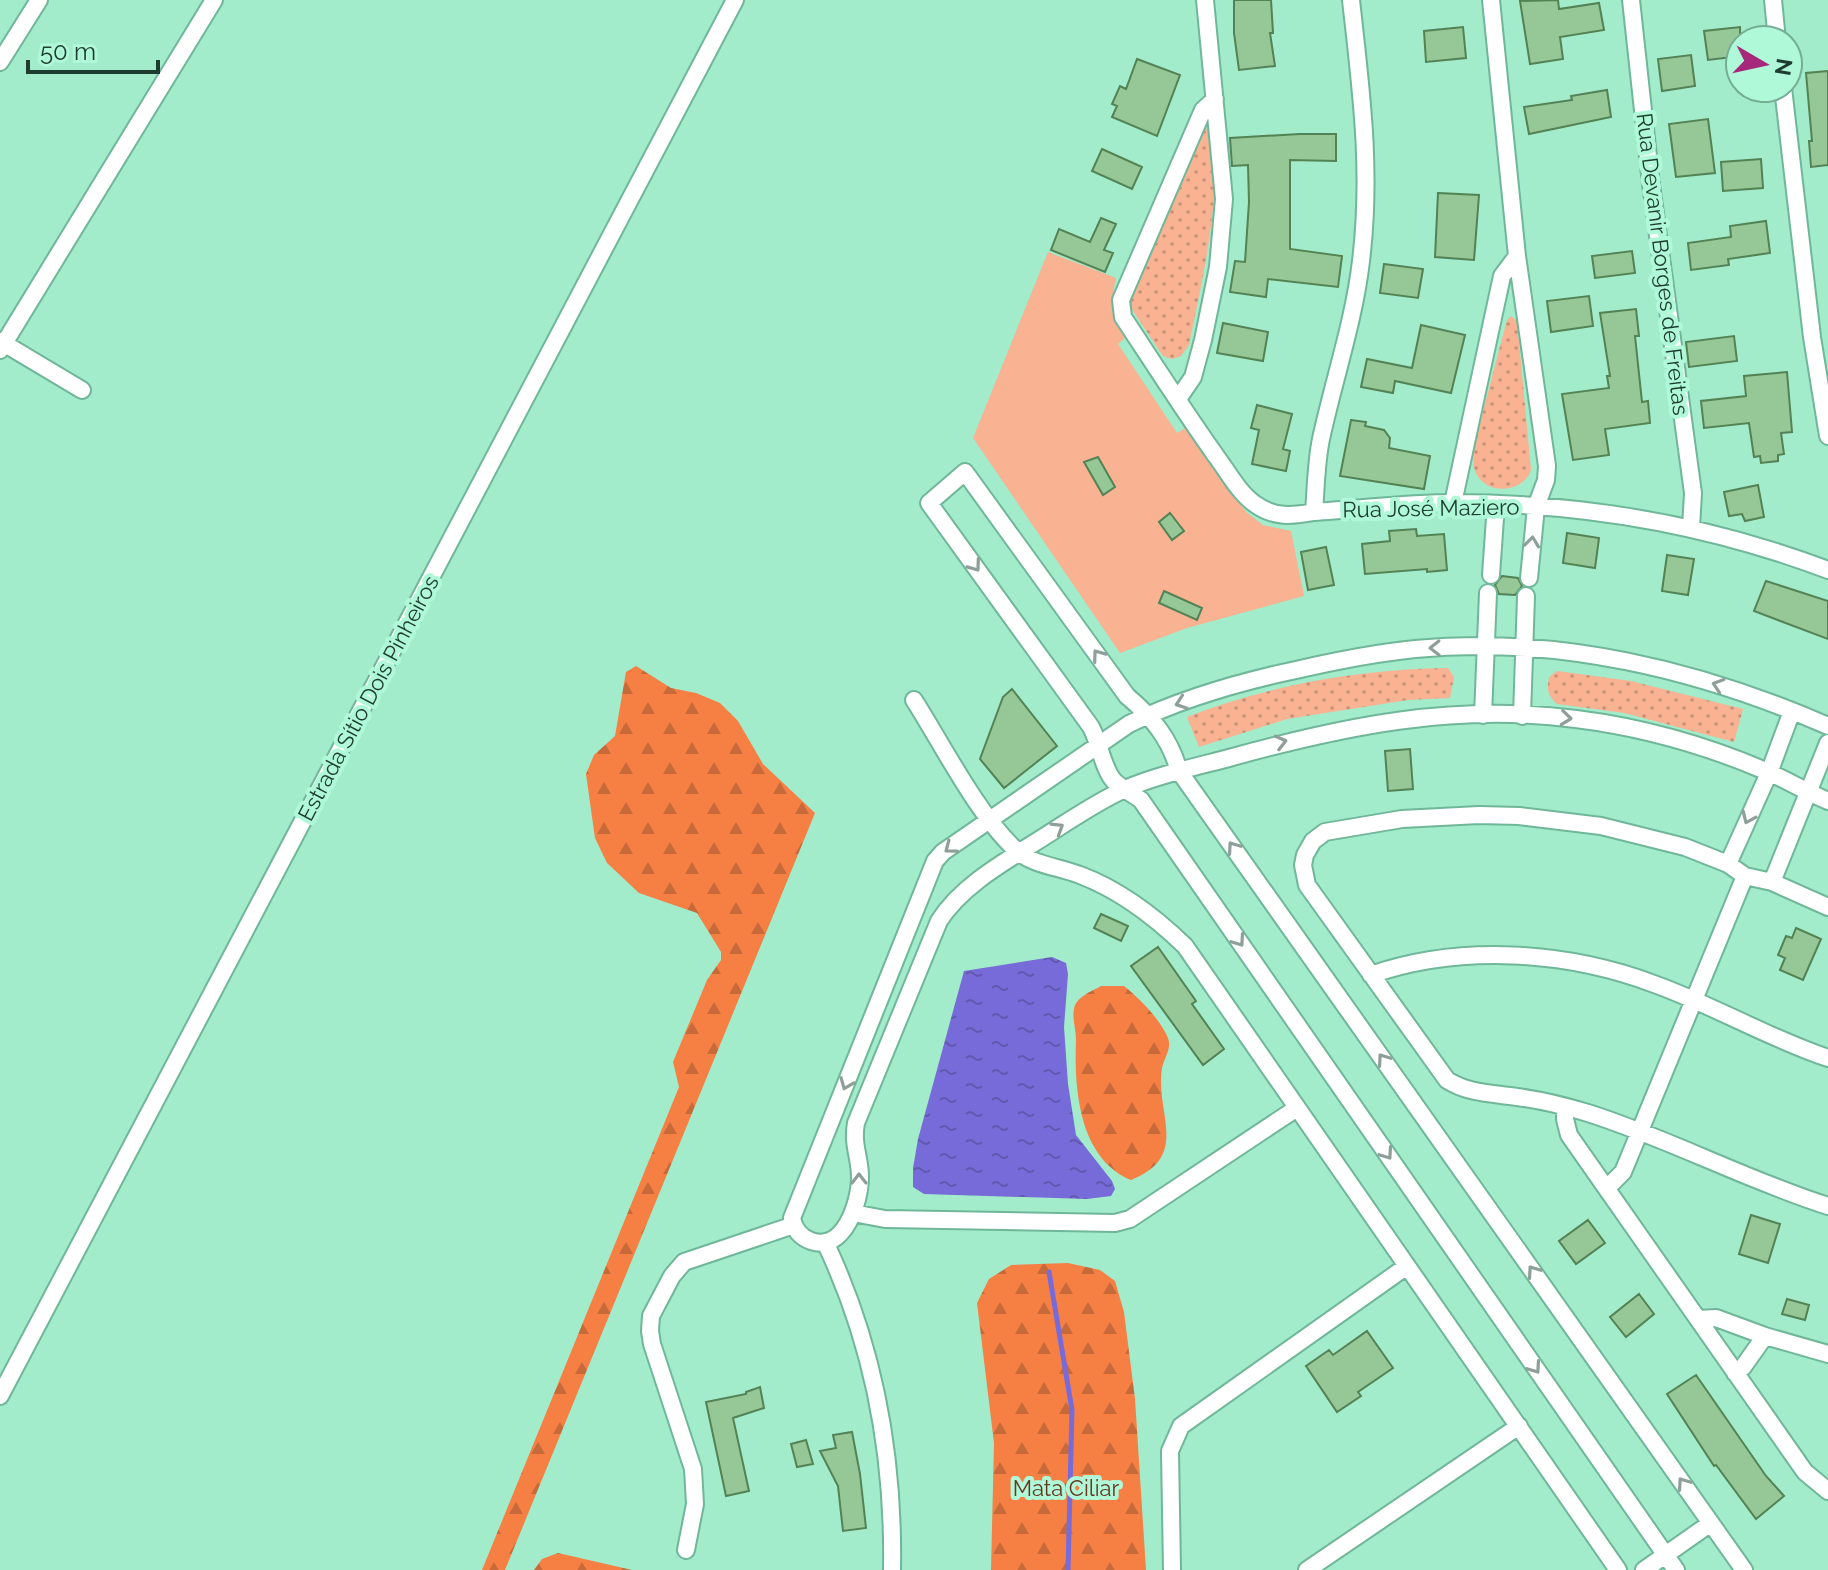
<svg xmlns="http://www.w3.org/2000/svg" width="1828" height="1570" font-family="Raleway,sans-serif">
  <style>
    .grass { fill: url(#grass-dots) }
    .forest { fill: url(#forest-firs) }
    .green { fill: #f9b292 }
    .water { fill: url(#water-ripples) }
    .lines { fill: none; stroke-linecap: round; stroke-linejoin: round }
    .stream { stroke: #776bd9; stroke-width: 5 }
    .building { fill: #96c897; stroke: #538254; stroke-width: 2 }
    .minor-casing { stroke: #6fb798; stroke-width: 20 }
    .minor { stroke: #fff; stroke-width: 16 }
    .oneway { stroke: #8e9e98 }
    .labels { text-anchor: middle; stroke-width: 8; stroke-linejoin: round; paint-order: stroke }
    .street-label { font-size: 22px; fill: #1e3c30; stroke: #aff8d8 }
    .park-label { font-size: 22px; fill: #673720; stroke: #aff8d8 }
  </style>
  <defs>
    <pattern id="grass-dots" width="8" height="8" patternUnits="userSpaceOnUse" patternTransform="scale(2)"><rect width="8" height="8" fill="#f9b292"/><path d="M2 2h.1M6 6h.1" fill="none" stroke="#c99278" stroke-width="1.8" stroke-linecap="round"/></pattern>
    <pattern id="forest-firs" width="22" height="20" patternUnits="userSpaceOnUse" patternTransform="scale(2)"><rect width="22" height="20" fill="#f67f44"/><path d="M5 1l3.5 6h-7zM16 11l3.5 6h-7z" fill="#c76939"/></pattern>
    <pattern id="water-ripples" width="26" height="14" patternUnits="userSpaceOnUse" patternTransform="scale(2)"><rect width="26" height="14" fill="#776bd9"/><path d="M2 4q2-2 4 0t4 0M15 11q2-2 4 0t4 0" fill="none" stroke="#6159b0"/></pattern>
  </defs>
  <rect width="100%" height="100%" fill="#a2ebcb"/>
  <path class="grass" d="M 1208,128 C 1227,181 1200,289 1189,345 L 1181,356 L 1172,359 L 1163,356 L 1131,308 L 1131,301 L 1202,131 Z
    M 1511,316 L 1517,321 L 1531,470 C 1524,492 1489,496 1477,475 C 1471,466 1474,453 1475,442 L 1507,320 Z
    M 1448,668 L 1454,677 L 1450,698 L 1408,700 L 1287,719 L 1199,747 L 1187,717 C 1269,685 1360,669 1448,668 Z
    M 1557,671 L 1631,681 L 1743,709 L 1734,742 L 1624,713 L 1557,704 C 1547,695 1547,690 1549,677 Z"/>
  <path class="forest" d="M 636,666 L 671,688 L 696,693 L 720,703 L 738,721 L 763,764 L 815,813 L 505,1570 L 482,1570 L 679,1087 L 673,1062 L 707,980 L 721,960 L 721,952 L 697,913 L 639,893 L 607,863 L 595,838 L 586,774 L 594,755 L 615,736 L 626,672 Z
    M 1101,986 L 1124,986 C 1140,999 1160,1019 1168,1038 C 1172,1049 1164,1058 1162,1068 C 1155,1114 1191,1156 1131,1180 C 1079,1158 1074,1089 1076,1040 C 1076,1030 1072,1018 1074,1009 C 1076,997 1092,991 1101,986 Z
    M 1068,1263 L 1100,1270 L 1115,1281 L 1124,1312 L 1135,1399 L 1146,1570 L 991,1570 L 994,1443 L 977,1303 L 989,1279 L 1011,1265 Z
    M 558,1553 L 632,1570 L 534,1570 L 542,1559 Z"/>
  <path class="green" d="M 1048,252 L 1116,278 C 1110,301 1114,318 1125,338 L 1118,344 L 1177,433 L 1187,427 L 1246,512 L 1263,525 L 1291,531 L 1304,596 L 1187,628 L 1120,653 L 973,438 Z"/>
  <path class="water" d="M 1052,957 L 1066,963 L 1068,974 L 1064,1027 L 1068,1084 L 1076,1135 L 1112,1181 L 1115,1189 L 1111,1196 L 1087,1199 L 924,1194 L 913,1187 L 913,1168 L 918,1139 L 964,971 Z"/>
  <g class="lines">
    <path class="stream" d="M 1049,1272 L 1072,1410 L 1068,1570"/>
  </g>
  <path class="building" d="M 1234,0 L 1271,0 L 1273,33 L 1270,33 L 1275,66 L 1239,70 L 1234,33 Z
    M 1558,0 L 1559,9 L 1599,3 L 1604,30 L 1560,37 L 1563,59 L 1530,64 L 1520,1 Z
    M 1463,27 L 1466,58 L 1426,62 L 1424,31 Z
    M 1740,27 L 1740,56 L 1708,60 L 1704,31 Z
    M 1691,55 L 1695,86 L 1662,91 L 1658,59 Z
    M 1137,59 L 1180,75 L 1157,136 L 1112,117 L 1117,106 L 1112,104 L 1120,86 L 1126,89 Z
    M 1828,71 L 1828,165 L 1811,167 L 1809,141 L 1812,141 L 1806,73 Z
    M 1607,90 L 1611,117 L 1529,134 L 1524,107 L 1572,100 L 1571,96 Z
    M 1708,119 L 1715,173 L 1676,177 L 1669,124 Z
    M 1300,134 L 1336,134 L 1336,161 L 1290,160 L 1290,249 L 1342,256 L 1338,287 L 1268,279 L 1266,297 L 1230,292 L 1235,261 L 1245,262 L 1249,202 L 1248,165 L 1232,166 L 1230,138 Z
    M 1102,149 L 1142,167 L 1132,189 L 1092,171 Z
    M 1761,159 L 1763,188 L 1723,191 L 1721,162 Z
    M 1438,193 L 1479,195 L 1474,260 L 1435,257 Z
    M 1101,218 L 1116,224 L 1104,250 L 1113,253 L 1105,272 L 1051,250 L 1059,229 L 1090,242 Z
    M 1766,221 L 1770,253 L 1728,259 L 1729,265 L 1691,270 L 1688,243 L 1731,237 L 1730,226 Z
    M 1632,251 L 1635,273 L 1595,278 L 1592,256 Z
    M 1384,264 L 1423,269 L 1418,298 L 1380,293 Z
    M 1589,296 L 1593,326 L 1551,332 L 1547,301 Z
    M 1636,309 L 1639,336 L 1635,336 L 1642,402 L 1648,401 L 1650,423 L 1605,429 L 1609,455 L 1573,460 L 1562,394 L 1609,388 L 1607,376 L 1610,376 L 1600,313 Z
    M 1223,323 L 1268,332 L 1263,361 L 1217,353 Z
    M 1421,325 L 1465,335 L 1451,393 L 1395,381 L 1393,393 L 1361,387 L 1367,359 L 1412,368 Z
    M 1734,336 L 1737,361 L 1689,367 L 1686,342 Z
    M 1787,372 L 1792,432 L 1781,433 L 1784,454 L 1778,455 L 1778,461 L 1761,463 L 1760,456 L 1754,457 L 1749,423 L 1704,428 L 1701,401 L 1746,396 L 1744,376 Z
    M 1257,405 L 1292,414 L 1283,449 L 1290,451 L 1286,471 L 1252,464 L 1259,430 L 1251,428 Z
    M 1351,420 L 1366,422 L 1365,426 L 1384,430 L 1390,438 L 1389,448 L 1430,456 L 1424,489 L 1340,476 Z
    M 1098,457 L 1115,487 L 1103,495 L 1084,462 Z
    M 1758,485 L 1764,517 L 1745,521 L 1742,514 L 1729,516 L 1724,492 Z
    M 1170,513 L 1184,531 L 1172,540 L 1159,522 Z
    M 1416,529 L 1417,536 L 1444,534 L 1447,570 L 1427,572 L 1427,569 L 1365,574 L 1362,544 L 1390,541 L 1389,531 Z
    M 1567,533 L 1599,538 L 1595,568 L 1563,563 Z
    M 1326,547 L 1334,585 L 1308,590 L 1301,552 Z
    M 1667,555 L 1694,559 L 1688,595 L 1662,591 Z
    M 1502,576 L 1518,578 L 1522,586 L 1515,595 L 1499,594 L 1495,585 Z
    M 1766,581 L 1828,601 L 1828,639 L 1754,611 Z
    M 1164,591 L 1202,608 L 1197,620 L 1159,603 Z
    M 1012,689 L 1057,746 L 1004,788 L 980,759 L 1003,697 Z
    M 1410,749 L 1413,789 L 1388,791 L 1385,751 Z
    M 1101,914 L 1128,926 L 1121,941 L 1094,928 Z
    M 1796,928 L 1821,939 L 1803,980 L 1780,970 L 1785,958 L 1778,955 L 1786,936 L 1792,938 Z
    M 1158,947 L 1196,1001 L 1192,1004 L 1224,1049 L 1203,1065 L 1131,966 Z
    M 1751,1215 L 1780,1224 L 1768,1263 L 1739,1254 Z
    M 1588,1220 L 1605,1243 L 1576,1264 L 1559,1241 Z
    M 1639,1294 L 1654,1314 L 1626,1337 L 1610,1317 Z
    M 1787,1299 L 1809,1305 L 1805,1320 L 1782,1314 Z
    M 1367,1331 L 1393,1368 L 1358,1392 L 1361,1396 L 1337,1412 L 1306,1366 L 1329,1350 L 1333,1355 Z
    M 1696,1375 L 1766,1476 L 1784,1496 L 1756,1519 L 1716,1465 L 1714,1466 L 1667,1394 Z
    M 760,1387 L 764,1408 L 733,1418 L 749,1491 L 726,1496 L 706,1402 L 746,1394 L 746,1392 Z
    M 852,1432 L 860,1474 L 866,1528 L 843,1531 L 838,1486 L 820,1451 L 836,1448 L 833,1435 Z
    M 806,1440 L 813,1464 L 797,1467 L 791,1444 Z"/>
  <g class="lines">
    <g class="minor-casing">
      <path id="minor" d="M 1491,0 L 1517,256 L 1547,466 L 1546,480 L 1536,507 L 1529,578
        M 1631,0 L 1651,184 L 1693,493 L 1691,528
        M 1773,0 L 1777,40
        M 0,62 L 39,0
        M 1783,88 L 1812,337 L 1828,436
        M 1215,99 L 1203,110 L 1121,300 L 1123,317 C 1154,364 1184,411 1216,456 C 1228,472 1239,493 1255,504 C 1274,518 1293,516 1314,512 C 1361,509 1407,503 1454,503 C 1581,503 1709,525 1828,570
        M 0,341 L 82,390
        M 0,350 L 214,0
        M 1178,399 L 1193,377 L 1203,340 L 1218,267 L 1224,199 L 1205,0
        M 1453,503 L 1502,276 L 1517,256
        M 1314,512 C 1316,487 1316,463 1321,439 C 1334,379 1354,321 1361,261 C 1372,170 1361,90 1351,0
        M 1491,575 L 1496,504
        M 914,700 C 942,744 979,817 1017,851 C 1033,865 1060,867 1080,875 C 1120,890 1154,916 1185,946 L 1618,1570
        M 1483,715 L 1488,593
        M 1522,716 L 1526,596
        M 1828,726 C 1700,670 1556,635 1415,649 C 1375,653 1335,661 1296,670 C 1239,682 1181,699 1129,724 L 943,852 L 935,861 L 792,1218 C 794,1229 800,1237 811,1241 C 844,1253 860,1202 860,1177 C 860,1157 852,1145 856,1123 L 939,921 C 960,888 999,865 1031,845 C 1062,826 1092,804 1125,789 C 1158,775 1195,767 1229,758 C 1344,726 1456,703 1576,719 C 1640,727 1708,746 1768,772 C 1788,781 1807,792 1828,801
        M 1728,864 L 1769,773 L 1792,711
        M 1772,882 L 1828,743
        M 1828,907 L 1772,882 L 1745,876 L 1728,864 L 1685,847 L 1601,826 L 1519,816 L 1479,815 L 1402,819 L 1325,832 L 1313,841 L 1305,855 L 1303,865 L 1307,885 L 1447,1080 C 1469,1094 1492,1093 1517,1097 C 1541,1100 1565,1106 1588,1113 C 1670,1139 1746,1180 1828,1206
        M 1371,975 C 1460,944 1566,951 1654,984 C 1713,1005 1768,1038 1828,1058
        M 1565,1107 L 1565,1119 L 1569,1135 L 1805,1472 L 1828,1491
        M 1607,1188 L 1623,1172 L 1745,876
        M 853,1213 L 885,1219 L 1115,1223 L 1130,1219 L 1297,1108
        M 825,1242 C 874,1345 894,1457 892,1570
        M 1698,1319 L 1716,1318 L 1765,1336 L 1828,1354
        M 1735,1373 L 1743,1367 L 1765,1336
        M 0,1396 L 735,0
        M 686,1550 L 695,1504 L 693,1469 L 652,1344 L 650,1331 L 651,1316 L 672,1276 L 684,1262 L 794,1225
        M 1172,1570 L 1170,1451 L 1181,1426 L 1407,1266
        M 1307,1570 L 1519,1426
        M 1644,1570 L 1711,1523
        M 1676,1570 L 1141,800 C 1133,794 1121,788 1114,781 C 1103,769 1100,744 1091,727 L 929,503 L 965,472 L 1127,696 C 1153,718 1170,739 1179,771 L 1744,1570"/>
    </g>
    <use href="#minor" class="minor"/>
  </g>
  <defs><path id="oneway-chevron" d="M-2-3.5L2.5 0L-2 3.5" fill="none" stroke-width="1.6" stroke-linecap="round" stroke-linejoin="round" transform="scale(2)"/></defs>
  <g class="oneway">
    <use href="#oneway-chevron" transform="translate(1532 542) rotate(-83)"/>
    <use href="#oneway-chevron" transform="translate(975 566) rotate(54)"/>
    <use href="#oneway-chevron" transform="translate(1435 648) rotate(179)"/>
    <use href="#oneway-chevron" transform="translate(1098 655) rotate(-126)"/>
    <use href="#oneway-chevron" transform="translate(1718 685) rotate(-162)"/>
    <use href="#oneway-chevron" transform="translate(1181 703) rotate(161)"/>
    <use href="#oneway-chevron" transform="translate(1566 718) rotate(6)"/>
    <use href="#oneway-chevron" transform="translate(1281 742) rotate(-14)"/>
    <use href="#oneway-chevron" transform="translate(1748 818) rotate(114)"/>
    <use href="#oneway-chevron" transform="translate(1058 828) rotate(-32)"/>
    <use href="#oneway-chevron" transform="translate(1233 847) rotate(-125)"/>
    <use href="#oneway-chevron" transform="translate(950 848) rotate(143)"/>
    <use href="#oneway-chevron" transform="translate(1239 941) rotate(55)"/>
    <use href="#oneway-chevron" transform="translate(1383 1059) rotate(-125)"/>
    <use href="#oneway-chevron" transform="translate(846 1084) rotate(112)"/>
    <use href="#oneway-chevron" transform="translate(1387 1154) rotate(55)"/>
    <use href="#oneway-chevron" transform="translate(859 1179) rotate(-90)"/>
    <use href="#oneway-chevron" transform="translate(1533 1271) rotate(-125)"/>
    <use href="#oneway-chevron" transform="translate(1535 1368) rotate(55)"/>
    <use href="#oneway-chevron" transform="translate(1683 1483) rotate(-125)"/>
  </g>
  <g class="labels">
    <g class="street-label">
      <text transform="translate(1663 264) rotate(83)" y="8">Rua Devanir Borges de Freitas</text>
      <text transform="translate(1431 508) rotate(-1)" y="8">Rua José Maziero</text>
      <text transform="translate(368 698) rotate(-62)" y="8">Estrada Sítio Dois Pinheiros</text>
    </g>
    <g class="park-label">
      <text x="1066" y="1496">Mata Ciliar</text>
    </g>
  </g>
  <g transform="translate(1764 64) rotate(99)"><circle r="38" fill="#aff8d8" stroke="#75ad95" stroke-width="2"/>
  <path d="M0-6L14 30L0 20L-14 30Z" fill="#a5287a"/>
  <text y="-12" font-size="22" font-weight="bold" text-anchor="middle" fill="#1e3c30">N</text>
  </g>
  <path d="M28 60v12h130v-12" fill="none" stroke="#1e3c30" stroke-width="4"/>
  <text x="40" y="60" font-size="24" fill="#1e3c30" stroke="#aff8d8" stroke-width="6" paint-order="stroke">50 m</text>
</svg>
